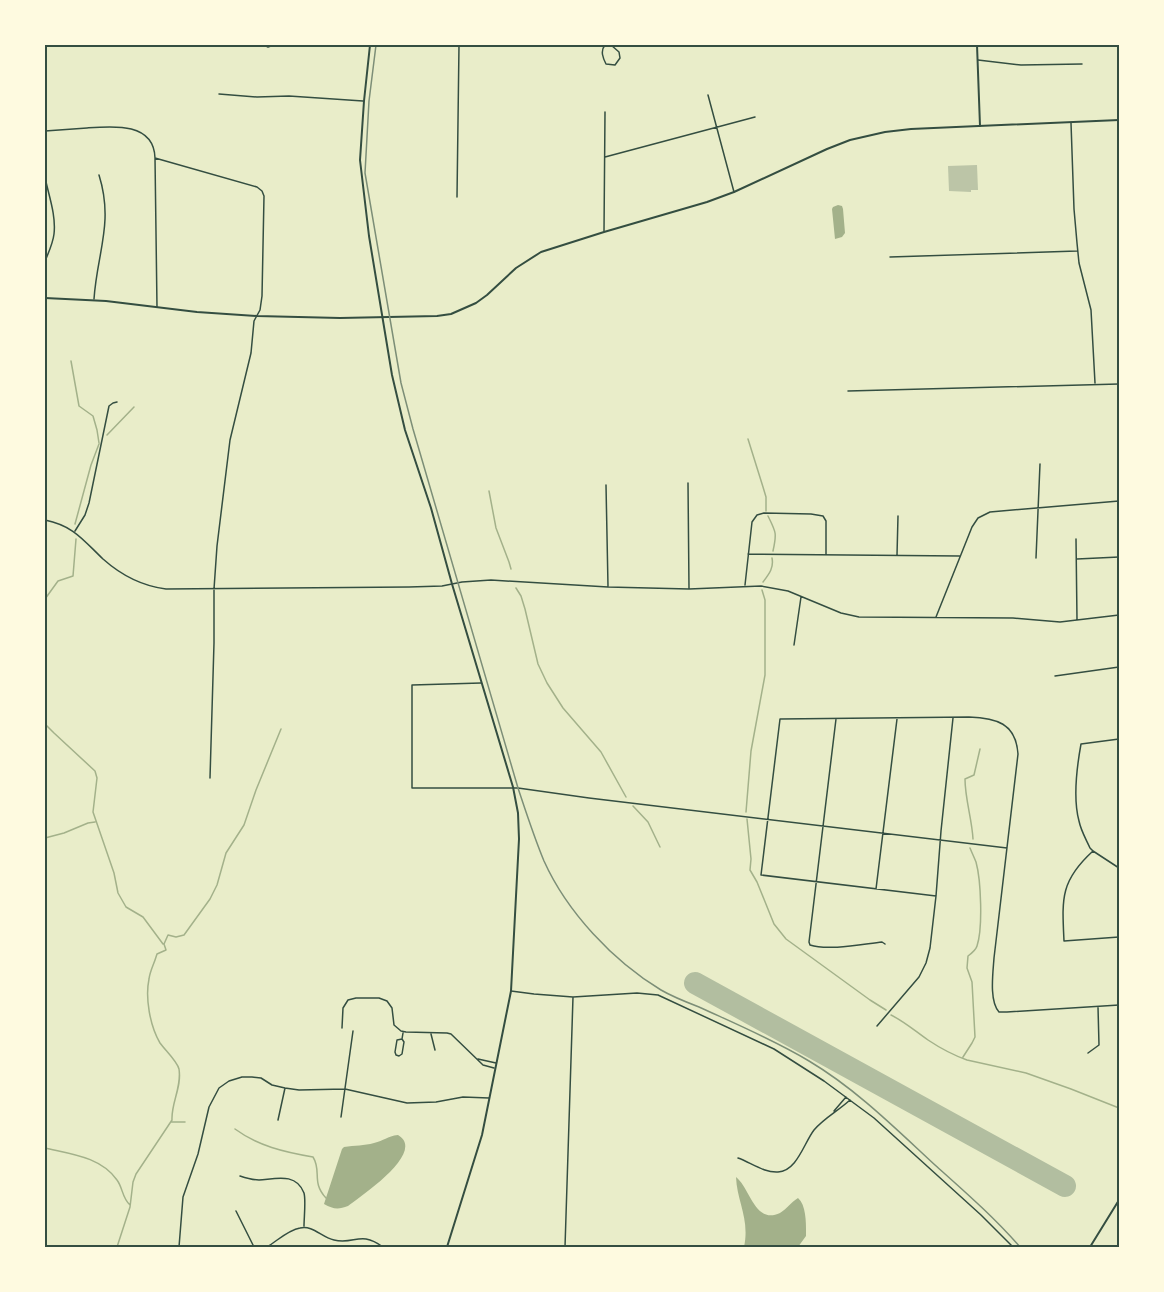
<svg xmlns="http://www.w3.org/2000/svg" width="1164" height="1292" font-family="Lato,sans-serif">
  <style>
    .water { fill: #a3b18a }
    .lines { fill: none; stroke-linecap: round; stroke-linejoin: round }
    .stream { stroke: #a3b18a; stroke-width: 1.5 }
    .runway { stroke: #b2bea0; stroke-width: 22 }
    .building { fill: #bcc5a7 }
    .minor { stroke: #344e41; stroke-width: 1.5 }
    .tertiary { stroke: #344e41; stroke-width: 2 }
    .secondary { stroke: #344e41; stroke-width: 2 }
    .rail { stroke: #7c8e77; stroke-width: 1.5 }
    .neatline { fill: none; stroke: #344e41; stroke-width: 2 }
  </style>
  <rect width="100%" height="100%" fill="#e9edc9"/>
  <path class="water" d="M 838,205 L 842,206 L 843,209 L 845,233 L 842,237 L 835,239 L 832,209 L 833,207 Z
    M 398,1135 C 427,1152 361,1196 348,1206 C 338,1210 333,1209 324,1204 L 342,1149 L 344,1147 C 355,1145 364,1146 374,1143 C 384,1141 387,1136 398,1135 Z
    M 736,1177 C 750,1188 755,1225 780,1213 C 787,1209 791,1202 798,1198 C 806,1205 806,1222 806,1232 L 806,1236 L 798,1247 L 744,1247 C 750,1219 737,1202 736,1177 Z"/>
  <g class="lines">
    <path class="stream" d="M 71,361 L 79,406 L 93,416 L 97,430 L 99,443
      M 107,435 L 134,407
      M 748,439 L 763,487 L 766,497 L 766,511
      M 489,491 L 496,528 L 509,562 L 511,569
      M 768,516 C 776,532 777,533 773,551
      M 75,524 L 91,465 L 99,444
      M 763,582 C 769,574 774,568 772,558
      M 516,588 L 521,596 L 525,609 L 538,664 L 547,683 L 563,708 L 601,752 L 626,797
      M 45,599 L 58,581 L 73,576 L 76,539
      M 45,724 L 54,733 L 95,771 L 97,778 L 93,812 L 114,873 L 118,893 L 126,907 L 143,917 L 163,944
      M 633,806 L 648,822 L 660,847
      M 746,812 L 751,751 L 765,675 L 765,600 L 762,590
      M 747,819 L 751,859 L 750,870 L 757,882 L 774,924 L 786,939 L 870,1000 L 886,1010
      M 45,838 L 64,833 L 88,823 L 95,822
      M 973,839 C 972,819 965,799 965,779 L 974,775 L 980,749
      M 891,1015 C 905,1022 915,1031 928,1040 C 940,1048 953,1055 967,1060 L 1026,1073 L 1071,1089 L 1119,1108
      M 963,1057 L 972,1043 L 975,1037 L 972,982 L 967,968 L 968,956 C 972,953 976,950 977,946 C 983,928 981,880 976,862 C 974,857 972,853 970,848
      M 171,1122 L 185,1122
      M 235,1129 C 258,1146 284,1152 313,1157 C 322,1171 311,1182 326,1198
      M 45,1148 C 71,1154 101,1157 117,1180 C 123,1188 122,1198 130,1205
      M 117,1247 L 130,1207 L 133,1182 L 136,1174 L 172,1120 C 171,1103 182,1087 179,1069 C 177,1061 165,1050 160,1043 C 150,1026 145,998 149,979 C 150,971 154,964 156,957 L 157,954 L 166,950 L 164,944 L 168,935 L 176,937 L 184,935 L 210,899 L 217,885 L 226,853 L 244,825 L 256,790 L 281,729"/>
    <path class="runway" d="M 695,983 L 1065,1186"/>
  </g>
  <path class="building" d="M 977,165 L 978,190 L 971,190 L 971,192 L 949,191 L 948,166 Z"/>
  <g class="lines">
    <path class="minor" d="M 264,45 L 268,47 L 274,45
      M 605,45 C 600,51 603,58 606,64 L 615,65 L 620,58 L 619,52 L 611,45
      M 978,60 L 1021,65 L 1082,64
      M 219,94 L 257,97 L 289,96 L 363,101
      M 708,95 L 734,192
      M 1071,123 L 1074,209 L 1077,243 L 1079,263 L 1091,310 L 1095,383
      M 45,131 C 59,130 73,129 87,128 C 113,126 154,122 155,158 L 157,307
      M 605,157 L 755,117
      M 155,158 L 257,187 L 262,191 L 264,196 L 262,296 L 260,310 L 254,321 L 251,353 L 230,440 L 217,546 L 214,589 L 214,643 L 210,778
      M 457,197 L 459,45
      M 604,231 L 605,112
      M 890,257 L 1077,251
      M 45,261 C 49,252 53,243 54,234 C 56,217 50,199 46,182
      M 94,299 C 97,253 114,223 99,175
      M 848,391 L 1119,384
      M 688,483 L 689,588
      M 606,485 L 608,586
      M 45,520 C 74,526 83,540 103,559 C 121,575 142,586 166,589 L 409,587 L 442,586 L 462,582 L 491,580 L 608,587 L 689,589 L 761,586 L 788,591 L 841,613 L 859,617 L 1013,618 L 1060,622 L 1119,615
      M 75,531 L 85,515 L 89,503 L 109,406 L 113,403 L 117,402
      M 1076,539 L 1077,620
      M 748,554 L 960,556
      M 897,555 L 898,516
      M 1036,558 L 1040,464
      M 1077,559 L 1119,557
      M 745,585 L 752,522 L 757,515 L 764,513 L 811,514 L 823,516 L 826,521 L 826,554
      M 936,617 L 972,527 L 978,518 L 990,512 L 1119,501
      M 794,645 L 801,597
      M 1055,676 L 1119,667
      M 481,683 L 412,685 L 412,788 L 518,788 L 589,798 L 1007,848
      M 836,719 L 809,942 L 810,945 C 828,951 863,944 882,942 L 885,944
      M 1119,739 L 1081,744 C 1077,766 1073,799 1079,821 C 1081,831 1086,839 1090,848 L 1093,851 L 1119,868
      M 1093,851 C 1060,881 1062,899 1064,941 L 1119,937
      M 876,889 L 897,719
      M 936,896 L 761,875 L 780,719 L 969,717 C 996,718 1016,723 1018,754 L 994,958 C 993,973 989,1001 999,1012 L 1007,1012 L 1119,1005
      M 511,991 L 534,994 L 573,997 L 637,993 L 658,995 L 774,1049 L 824,1081 L 874,1118 L 981,1215 L 1013,1247
      M 877,1026 L 919,977 L 926,963 L 930,948 L 936,896 L 941,831 L 953,718
      M 342,1028 L 343,1008 L 348,1000 L 356,998 L 379,998 L 387,1001 L 392,1008 L 394,1025 L 401,1031 L 406,1032 L 447,1033 L 451,1034 L 483,1065 L 494,1068
      M 431,1034 L 435,1050
      M 402,1039 L 397,1040 L 395,1052 L 396,1055 L 399,1056 L 402,1054 L 404,1042 L 402,1039 L 403,1033
      M 1088,1053 L 1099,1045 L 1098,1007
      M 478,1059 L 496,1063
      M 834,1111 L 846,1097
      M 341,1117 L 353,1031
      M 278,1120 L 285,1088
      M 738,1158 C 750,1162 764,1173 778,1172 C 797,1171 804,1143 814,1130 C 824,1118 838,1111 850,1100
      M 240,1176 C 246,1178 252,1180 259,1180 C 275,1179 296,1172 304,1193 C 306,1200 304,1218 304,1226
      M 236,1211 L 254,1247
      M 179,1247 L 183,1197 L 198,1154 L 209,1107 L 219,1088 L 229,1081 L 242,1077 L 252,1077 L 261,1078 L 272,1085 L 285,1088 L 299,1090 L 345,1089 L 407,1103 L 436,1102 L 463,1097 L 489,1098
      M 267,1247 C 277,1241 288,1230 300,1228 C 313,1225 321,1237 334,1240 C 355,1245 360,1230 383,1247
      M 565,1247 L 573,997"/>
    <path class="tertiary" d="M 370,45 L 364,101 L 360,160 L 369,236 L 392,375 L 405,430 L 431,508 L 452,584 L 513,787 L 518,813 L 519,839 L 511,991 L 482,1135 L 447,1247
      M 977,45 L 980,126"/>
    <path class="secondary" d="M 45,298 L 106,301 L 197,312 L 257,316 L 340,318 L 437,316 L 451,314 L 476,303 L 487,295 L 516,268 L 541,252 L 604,232 L 707,202 L 734,192 L 827,149 L 850,140 L 885,132 L 911,129 L 1119,120
      M 1090,1247 L 1119,1200"/>
    <path class="rail" d="M 376,45 L 369,101 L 365,173 L 401,383 L 413,429 L 518,788 C 526,812 534,837 544,861 C 567,912 613,961 661,990 C 673,997 686,1002 699,1007 C 736,1024 774,1040 809,1061 C 856,1089 895,1128 935,1165 C 964,1191 994,1217 1020,1247"/>
  </g>
  <rect width="1164" height="1292" fill="none" stroke="#fefae0" stroke-width="93"/>
  <rect x="46" y="46" width="1072" height="1200" class="neatline"/>
</svg>
